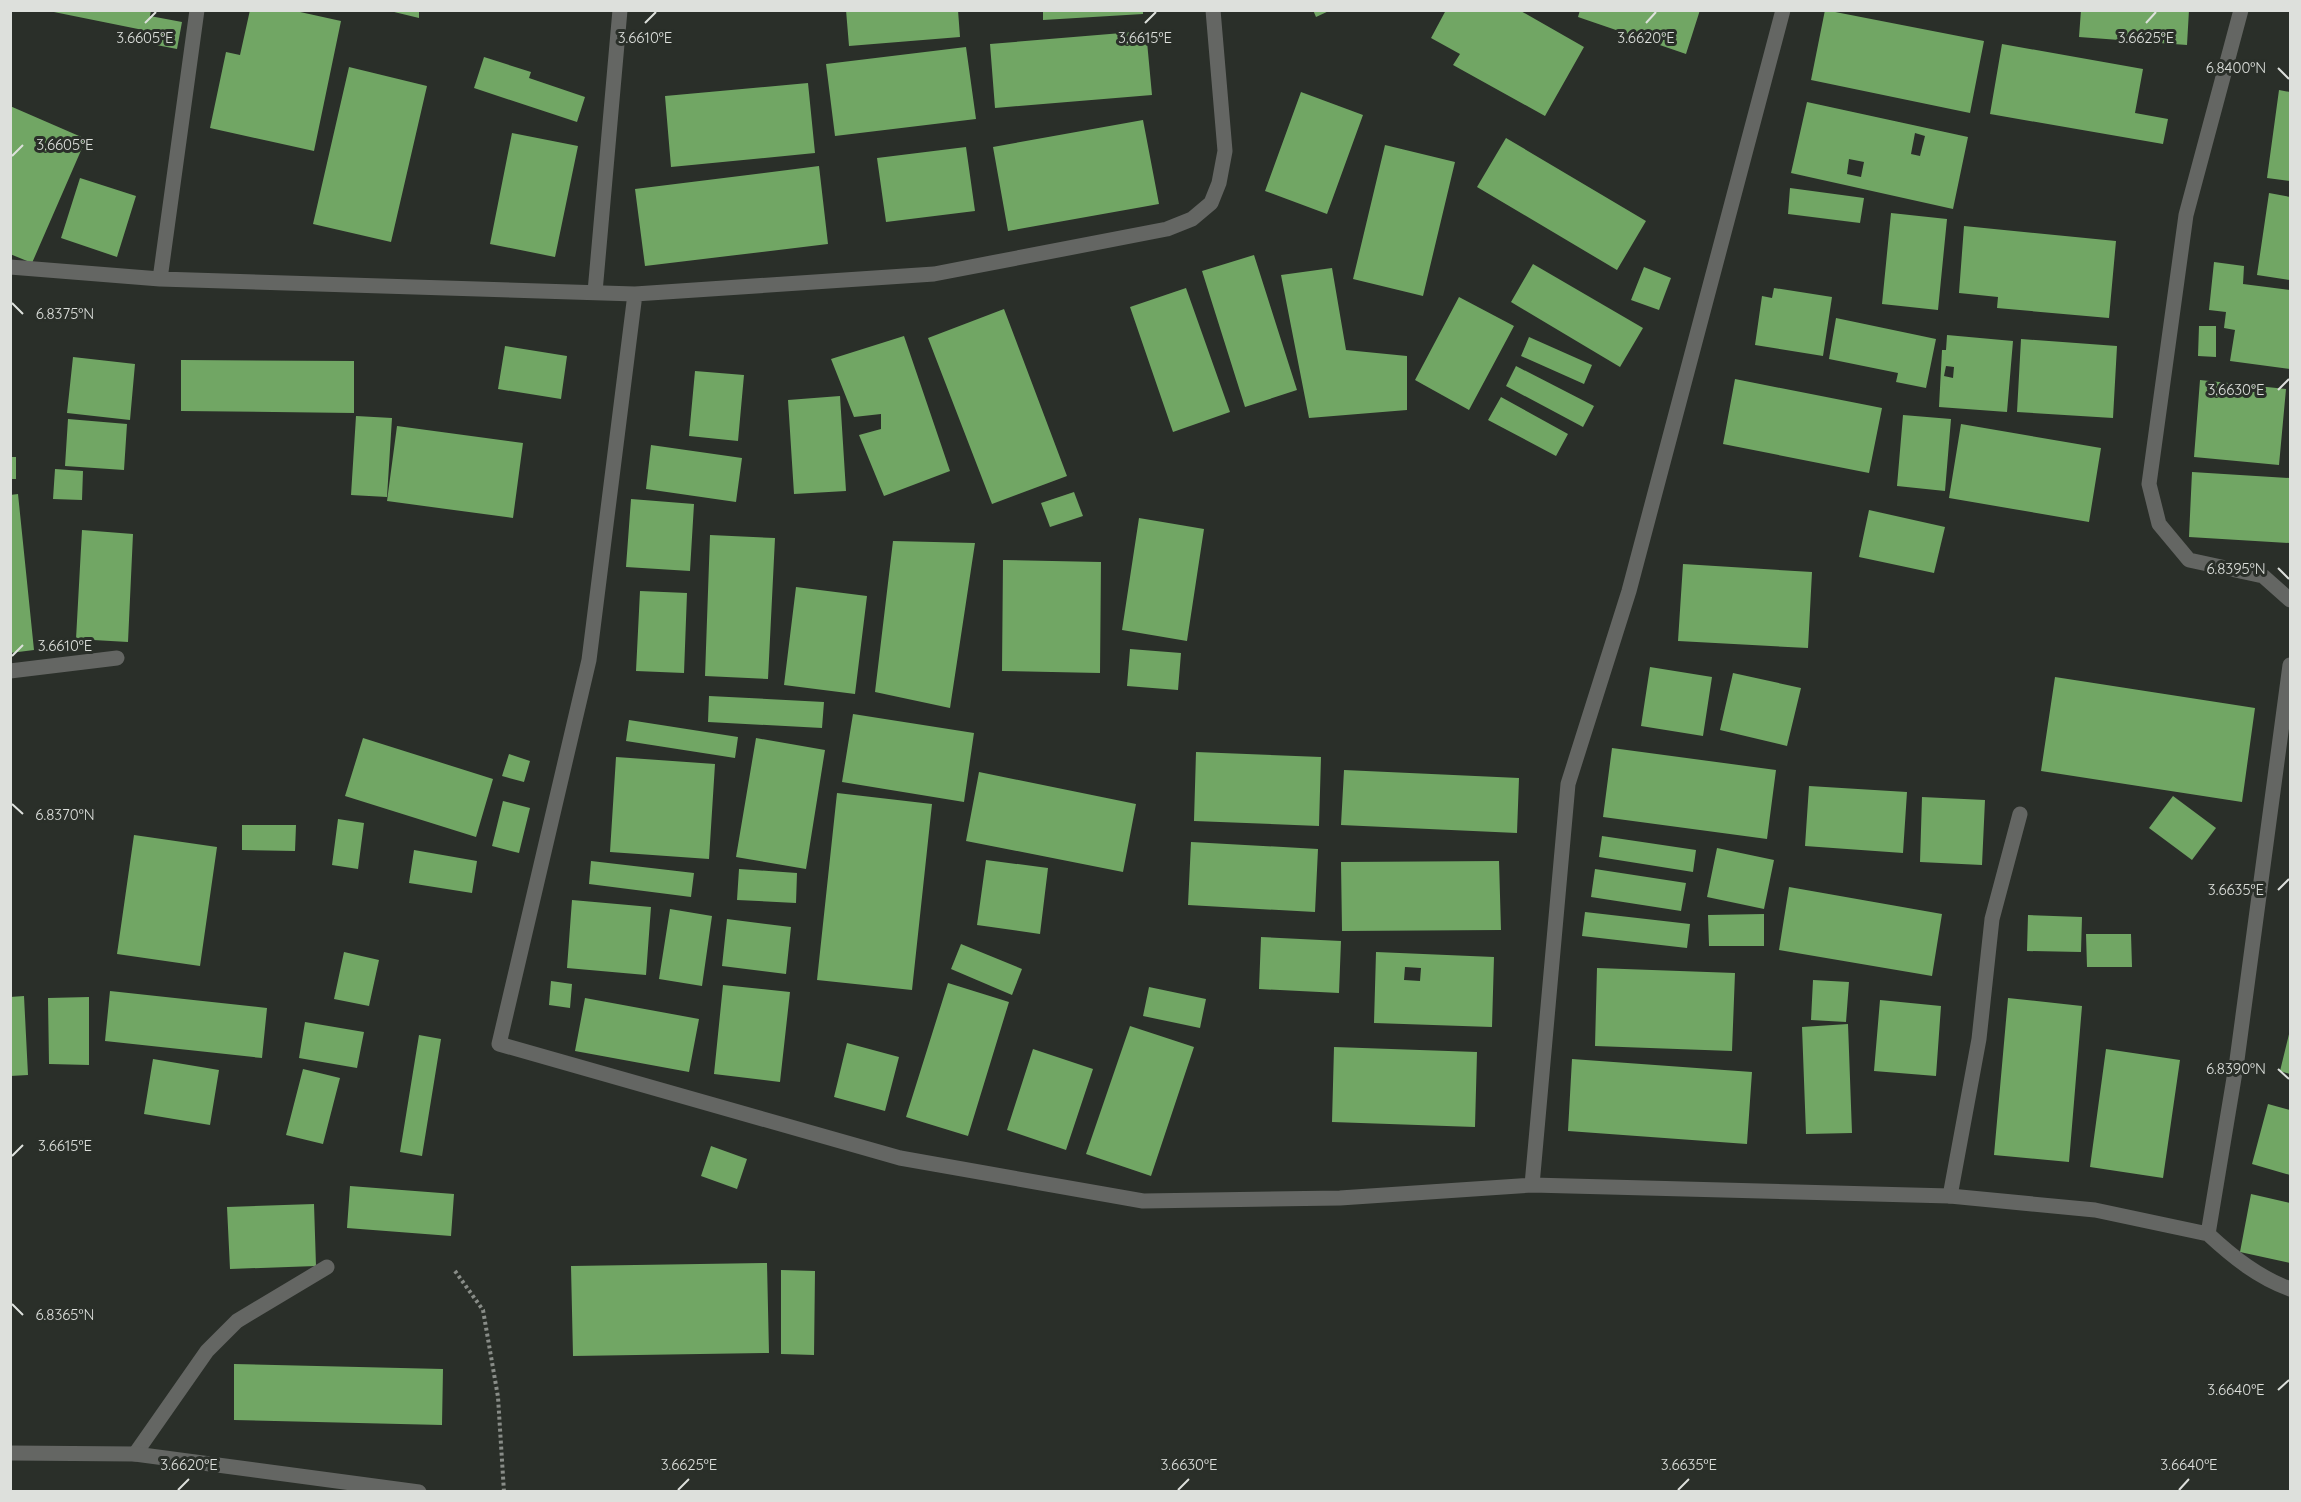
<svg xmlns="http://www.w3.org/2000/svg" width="2301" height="1502" font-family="Quicksand,sans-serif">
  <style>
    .building { fill: #71a664; fill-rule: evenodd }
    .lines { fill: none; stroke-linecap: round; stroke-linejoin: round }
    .path { stroke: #898d88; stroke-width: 4; stroke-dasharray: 3 3; stroke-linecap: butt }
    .lane { stroke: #646663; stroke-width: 15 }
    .street { stroke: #646663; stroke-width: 15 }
    .ticks { fill: none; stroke: #dde0dc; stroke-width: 2 }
    .ticks-label { font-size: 15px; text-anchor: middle; fill: #dde0dc; stroke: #2a2f29; stroke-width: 6; stroke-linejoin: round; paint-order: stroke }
  </style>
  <rect width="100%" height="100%" fill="#2a2f29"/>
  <path class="building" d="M 44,10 L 151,10 L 150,16 L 182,22 L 177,49 L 141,42 L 143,30 Z
    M 250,10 L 291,10 L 341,21 L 314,151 L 210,128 L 226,52 L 240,55 Z
    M 390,10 L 419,10 L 419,18 L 390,11 Z
    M 846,10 L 958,10 L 960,37 L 849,46 Z
    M 1043,10 L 1143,10 L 1143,14 L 1043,20 Z
    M 1313,10 L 1331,10 L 1316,17 Z
    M 1446,10 L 1519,10 L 1584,47 L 1545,116 L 1453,65 L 1460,54 L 1431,38 Z
    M 1580,10 L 1700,10 L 1686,54 L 1578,17 Z
    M 1825,10 L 1984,41 L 1970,113 L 1811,80 Z
    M 2081,10 L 2189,10 L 2187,45 L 2079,37 Z
    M 1146,31 L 1152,95 L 995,108 L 990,44 Z
    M 2002,44 L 2143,69 L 2135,113 L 2168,119 L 2163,144 L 1990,114 Z
    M 966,47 L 976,119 L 835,136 L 826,64 Z
    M 484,57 L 531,72 L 529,78 L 585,97 L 577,122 L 474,88 Z
    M 349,67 L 427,86 L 391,242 L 313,224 Z
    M 808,83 L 815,153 L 671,167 L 665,96 Z
    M 2279,90 L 2290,92 L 2290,181 L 2267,178 Z
    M 1301,92 L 1363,115 L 1327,214 L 1265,191 Z
    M 1807,102 L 1968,137 L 1953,209 L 1791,173 ZM 1915,133 L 1925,136 L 1920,156 L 1911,154 ZM 1849,159 L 1864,162 L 1861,177 L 1847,174 Z
    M 10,106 L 86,139 L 32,263 L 10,254 Z
    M 1143,120 L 1159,204 L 1008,231 L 993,147 Z
    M 512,133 L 578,146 L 555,257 L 490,244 Z
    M 1506,138 L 1646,221 L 1617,270 L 1477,187 Z
    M 1385,145 L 1455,162 L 1423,296 L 1353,279 Z
    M 966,147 L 975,211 L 886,222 L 877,158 Z
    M 819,166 L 828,244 L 645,266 L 635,189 Z
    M 80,178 L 136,196 L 117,257 L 61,238 Z
    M 1790,188 L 1864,198 L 1860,223 L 1788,214 Z
    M 2269,193 L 2290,197 L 2290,280 L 2257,275 Z
    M 1891,213 L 1947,219 L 1938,310 L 1882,304 Z
    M 1964,226 L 2116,241 L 2109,318 L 1997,308 L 1998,297 L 1959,293 Z
    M 1254,255 L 1297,390 L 1245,407 L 1202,271 Z
    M 2214,262 L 2244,266 L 2243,284 L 2290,290 L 2290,369 L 2230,361 L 2235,330 L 2224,328 L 2226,312 L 2209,310 Z
    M 1533,264 L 1643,328 L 1620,367 L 1511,302 Z
    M 1644,267 L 1671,278 L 1659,310 L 1631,300 Z
    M 1332,268 L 1346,350 L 1407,356 L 1407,410 L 1309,418 L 1281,275 Z
    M 1186,288 L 1230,412 L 1173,432 L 1130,307 Z
    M 1774,288 L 1832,297 L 1823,356 L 1755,345 L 1762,296 L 1772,298 Z
    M 1459,297 L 1514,326 L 1469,410 L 1415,380 Z
    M 1004,309 L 1067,476 L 992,504 L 928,338 Z
    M 1836,318 L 1936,339 L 1926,388 L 1896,382 L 1898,373 L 1829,359 Z
    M 2199,326 L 2216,326 L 2216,357 L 2198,356 Z
    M 1947,335 L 2013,341 L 2007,412 L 1939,407 L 1942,350 L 1946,350 ZM 1946,366 L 1954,367 L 1953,378 L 1944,376 Z
    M 904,336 L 950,471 L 884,496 L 859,435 L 881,429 L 881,414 L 854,417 L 831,359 Z
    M 1529,337 L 1592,365 L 1584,384 L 1521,356 Z
    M 2021,339 L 2117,346 L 2113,418 L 2017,412 Z
    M 505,346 L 567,356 L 561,399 L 498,389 Z
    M 73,357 L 135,364 L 130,420 L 67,413 Z
    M 181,360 L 354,361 L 354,413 L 181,411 Z
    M 1516,366 L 1594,406 L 1583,427 L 1506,386 Z
    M 695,371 L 744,375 L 738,441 L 689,436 Z
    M 1735,379 L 1882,408 L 1869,473 L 1723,444 Z
    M 2200,380 L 2286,389 L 2279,465 L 2194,457 Z
    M 840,396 L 846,491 L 794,494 L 788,400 Z
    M 1501,397 L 1568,434 L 1556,456 L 1488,420 Z
    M 1903,415 L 1951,419 L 1945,491 L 1897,486 Z
    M 356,416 L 392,418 L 387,497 L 351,495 Z
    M 68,419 L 127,424 L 124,470 L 65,466 Z
    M 1961,424 L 2101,448 L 2089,522 L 1949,498 Z
    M 397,426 L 523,443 L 513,518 L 387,501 Z
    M 651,445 L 742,458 L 736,502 L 646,489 Z
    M 10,457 L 16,457 L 16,479 L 10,479 Z
    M 55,469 L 83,471 L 82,500 L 53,499 Z
    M 2192,472 L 2290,478 L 2290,543 L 2189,537 Z
    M 1074,492 L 1083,516 L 1050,527 L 1041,503 Z
    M 18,494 L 34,650 L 10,653 L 10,495 Z
    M 631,499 L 694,504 L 690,571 L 626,567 Z
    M 1869,510 L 1945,527 L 1934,573 L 1859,557 Z
    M 1139,518 L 1204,529 L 1187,641 L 1122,630 Z
    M 82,530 L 133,534 L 128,642 L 76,639 Z
    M 710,535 L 775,538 L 768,679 L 705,676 Z
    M 893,541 L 975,543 L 950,708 L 875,692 Z
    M 1003,560 L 1101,562 L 1100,673 L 1002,671 Z
    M 1683,564 L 1812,572 L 1808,648 L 1678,641 Z
    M 796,587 L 867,596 L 855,694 L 784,685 Z
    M 640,591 L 687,593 L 684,673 L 636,671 Z
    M 1130,649 L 1181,653 L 1178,690 L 1127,686 Z
    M 1650,667 L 1712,677 L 1703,736 L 1641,726 Z
    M 1733,673 L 1801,688 L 1787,746 L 1720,730 Z
    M 2055,677 L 2255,708 L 2242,802 L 2041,771 Z
    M 709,696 L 824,702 L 822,728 L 708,722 Z
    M 853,714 L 974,733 L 964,802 L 842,782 Z
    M 629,720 L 738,737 L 735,758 L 626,741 Z
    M 363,738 L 493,779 L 476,837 L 345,796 Z
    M 756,738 L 825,750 L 806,869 L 736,857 Z
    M 1612,748 L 1776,770 L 1767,839 L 1603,817 Z
    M 1196,752 L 1321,757 L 1319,826 L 1194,821 Z
    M 509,754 L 530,761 L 524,782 L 502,776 Z
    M 616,757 L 715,764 L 709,859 L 610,852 Z
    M 1344,770 L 1519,778 L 1517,833 L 1341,825 Z
    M 979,772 L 1136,804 L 1123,872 L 966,841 Z
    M 1809,786 L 1907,792 L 1903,853 L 1805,846 Z
    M 837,793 L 932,804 L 912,990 L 817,980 Z
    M 2173,796 L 2216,828 L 2192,860 L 2149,828 Z
    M 1922,797 L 1985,800 L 1982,865 L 1920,862 Z
    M 503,801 L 530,808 L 519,853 L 492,846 Z
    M 338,819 L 364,823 L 358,869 L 332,865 Z
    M 242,825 L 296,825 L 295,851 L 242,850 Z
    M 134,835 L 217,847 L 200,966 L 117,954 Z
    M 1602,836 L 1696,850 L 1693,872 L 1599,857 Z
    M 1191,842 L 1318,849 L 1315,912 L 1188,905 Z
    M 1717,848 L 1774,860 L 1764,909 L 1707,897 Z
    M 414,850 L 477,861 L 472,893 L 409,883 Z
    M 986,860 L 1048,868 L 1040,934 L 977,925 Z
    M 591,861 L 694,873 L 691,897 L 589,884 Z
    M 1499,861 L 1501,930 L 1342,931 L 1341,862 Z
    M 739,869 L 797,873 L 796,903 L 737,900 Z
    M 1595,869 L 1686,883 L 1681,911 L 1591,897 Z
    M 1789,887 L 1942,914 L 1932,976 L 1779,950 Z
    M 572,900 L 651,907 L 646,975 L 567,968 Z
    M 670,909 L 712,916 L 702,986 L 659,979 Z
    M 1585,912 L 1690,924 L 1687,948 L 1582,936 Z
    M 1764,914 L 1764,946 L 1709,946 L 1708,915 Z
    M 2028,915 L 2082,917 L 2081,952 L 2027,951 Z
    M 727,919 L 791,927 L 786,974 L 722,966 Z
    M 2086,934 L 2131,934 L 2132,967 L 2087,967 Z
    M 1261,937 L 1341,941 L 1339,993 L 1259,989 Z
    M 961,944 L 1022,969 L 1012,995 L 951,969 Z
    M 344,952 L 379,960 L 369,1006 L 334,999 Z
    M 1376,952 L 1494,957 L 1492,1027 L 1374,1023 ZM 1405,967 L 1421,968 L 1420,981 L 1404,980 Z
    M 1597,968 L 1735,973 L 1732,1051 L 1595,1046 Z
    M 1813,980 L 1849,982 L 1846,1022 L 1811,1020 Z
    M 551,981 L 572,984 L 570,1008 L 549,1005 Z
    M 948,983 L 1009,1002 L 968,1136 L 906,1117 Z
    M 723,985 L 790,992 L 780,1082 L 714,1074 Z
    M 1149,987 L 1206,999 L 1200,1028 L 1143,1016 Z
    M 110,991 L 267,1008 L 262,1058 L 105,1041 Z
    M 24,996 L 28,1075 L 10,1076 L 10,997 Z
    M 89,997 L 89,1065 L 49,1064 L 48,998 Z
    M 585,998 L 699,1019 L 689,1072 L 575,1051 Z
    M 2008,998 L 2082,1006 L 2069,1162 L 1994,1155 Z
    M 1880,1000 L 1941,1006 L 1936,1076 L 1874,1071 Z
    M 305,1022 L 364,1032 L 357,1068 L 299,1058 Z
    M 1848,1024 L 1852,1133 L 1806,1134 L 1802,1027 Z
    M 1130,1026 L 1194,1047 L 1151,1176 L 1086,1154 Z
    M 2290,1030 L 2290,1074 L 2280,1071 Z
    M 419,1035 L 441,1039 L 422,1156 L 400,1152 Z
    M 847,1043 L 899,1057 L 885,1111 L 834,1097 Z
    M 1334,1047 L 1477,1052 L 1475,1127 L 1332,1122 Z
    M 1033,1049 L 1093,1069 L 1066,1150 L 1007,1130 Z
    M 2106,1049 L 2180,1060 L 2163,1178 L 2090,1167 Z
    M 153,1059 L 219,1070 L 210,1125 L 144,1114 Z
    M 1572,1059 L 1752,1072 L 1747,1144 L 1568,1131 Z
    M 303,1069 L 340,1078 L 323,1144 L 286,1135 Z
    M 2268,1104 L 2290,1110 L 2290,1175 L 2252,1164 Z
    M 711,1146 L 747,1159 L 737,1189 L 701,1176 Z
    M 350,1186 L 454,1194 L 451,1236 L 347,1228 Z
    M 2251,1194 L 2290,1203 L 2290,1263 L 2240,1252 Z
    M 314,1204 L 316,1266 L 230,1269 L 227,1207 Z
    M 767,1263 L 769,1353 L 573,1356 L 571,1266 Z
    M 781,1270 L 815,1271 L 814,1355 L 781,1354 Z
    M 234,1364 L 443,1369 L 442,1425 L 234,1420 Z"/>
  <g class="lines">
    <path class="path" d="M 455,1271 L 483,1310 L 498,1397 L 504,1492"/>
    <path class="lane" d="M 1950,1196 L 1979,1039 L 1992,919 L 2020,814
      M 135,1454 L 207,1351 L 237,1321 L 327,1267"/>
    <path class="street" d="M 2241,10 L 2186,215 L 2149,484 L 2159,524 L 2189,560 L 2263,576 L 2290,600
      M 10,267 L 160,279 L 635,294 L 934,274 L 1167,229 L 1192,219 L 1211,203 L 1219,183 L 1225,151 L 1213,10
      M 160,279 L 197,10
      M 595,292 L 620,10
      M 635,294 L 589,660 L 499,1044 L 900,1158 L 1143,1201 L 1340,1198 L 1532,1185 L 1950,1196 L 2095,1210 L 2208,1234 L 2237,1060 L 2290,665
      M 10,671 L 117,658
      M 1532,1185 L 1568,784 L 1629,591 L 1783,10
      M 2208,1234 C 2234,1258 2258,1277 2290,1289
      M 10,1453 L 135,1454 L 419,1492"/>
  </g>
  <path class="ticks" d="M 145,23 L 156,12M 645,23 L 656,12M 1145,23 L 1156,12M 1646,23 L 1656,12M 2146,23 L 2156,12M 2278,68 L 2289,79M 12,156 L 23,145M 12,303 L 23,314M 2278,390 L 2289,379M 2278,568 L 2289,579M 12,656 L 23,645M 12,804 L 23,814M 2278,890 L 2289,879M 2278,1069 L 2289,1079M 12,1156 L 23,1145M 12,1304 L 23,1315M 2278,1390 L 2289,1380M 178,1490 L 189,1479M 678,1490 L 689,1479M 1178,1490 L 1189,1479M 1678,1490 L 1689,1479M 2179,1490 L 2189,1479"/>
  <g class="ticks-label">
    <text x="145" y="43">3.6605°E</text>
    <text x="645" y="43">3.6610°E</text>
    <text x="1145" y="43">3.6615°E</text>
    <text x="1646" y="43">3.6620°E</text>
    <text x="2146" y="43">3.6625°E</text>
    <text x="2236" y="73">6.8400°N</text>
    <text x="65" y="150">3.6605°E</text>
    <text x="65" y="319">6.8375°N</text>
    <text x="2236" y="395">3.6630°E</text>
    <text x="2236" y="574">6.8395°N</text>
    <text x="65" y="651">3.6610°E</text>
    <text x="65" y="820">6.8370°N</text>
    <text x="2236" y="895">3.6635°E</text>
    <text x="2236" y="1074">6.8390°N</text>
    <text x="65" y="1151">3.6615°E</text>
    <text x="65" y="1320">6.8365°N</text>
    <text x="2236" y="1395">3.6640°E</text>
    <text x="689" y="1470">3.6625°E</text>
    <text x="1189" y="1470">3.6630°E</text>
    <text x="189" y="1470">3.6620°E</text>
    <text x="1689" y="1470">3.6635°E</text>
    <text x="2189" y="1470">3.6640°E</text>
  </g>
  <rect width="2301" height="1502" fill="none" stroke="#dde0dc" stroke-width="24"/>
</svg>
